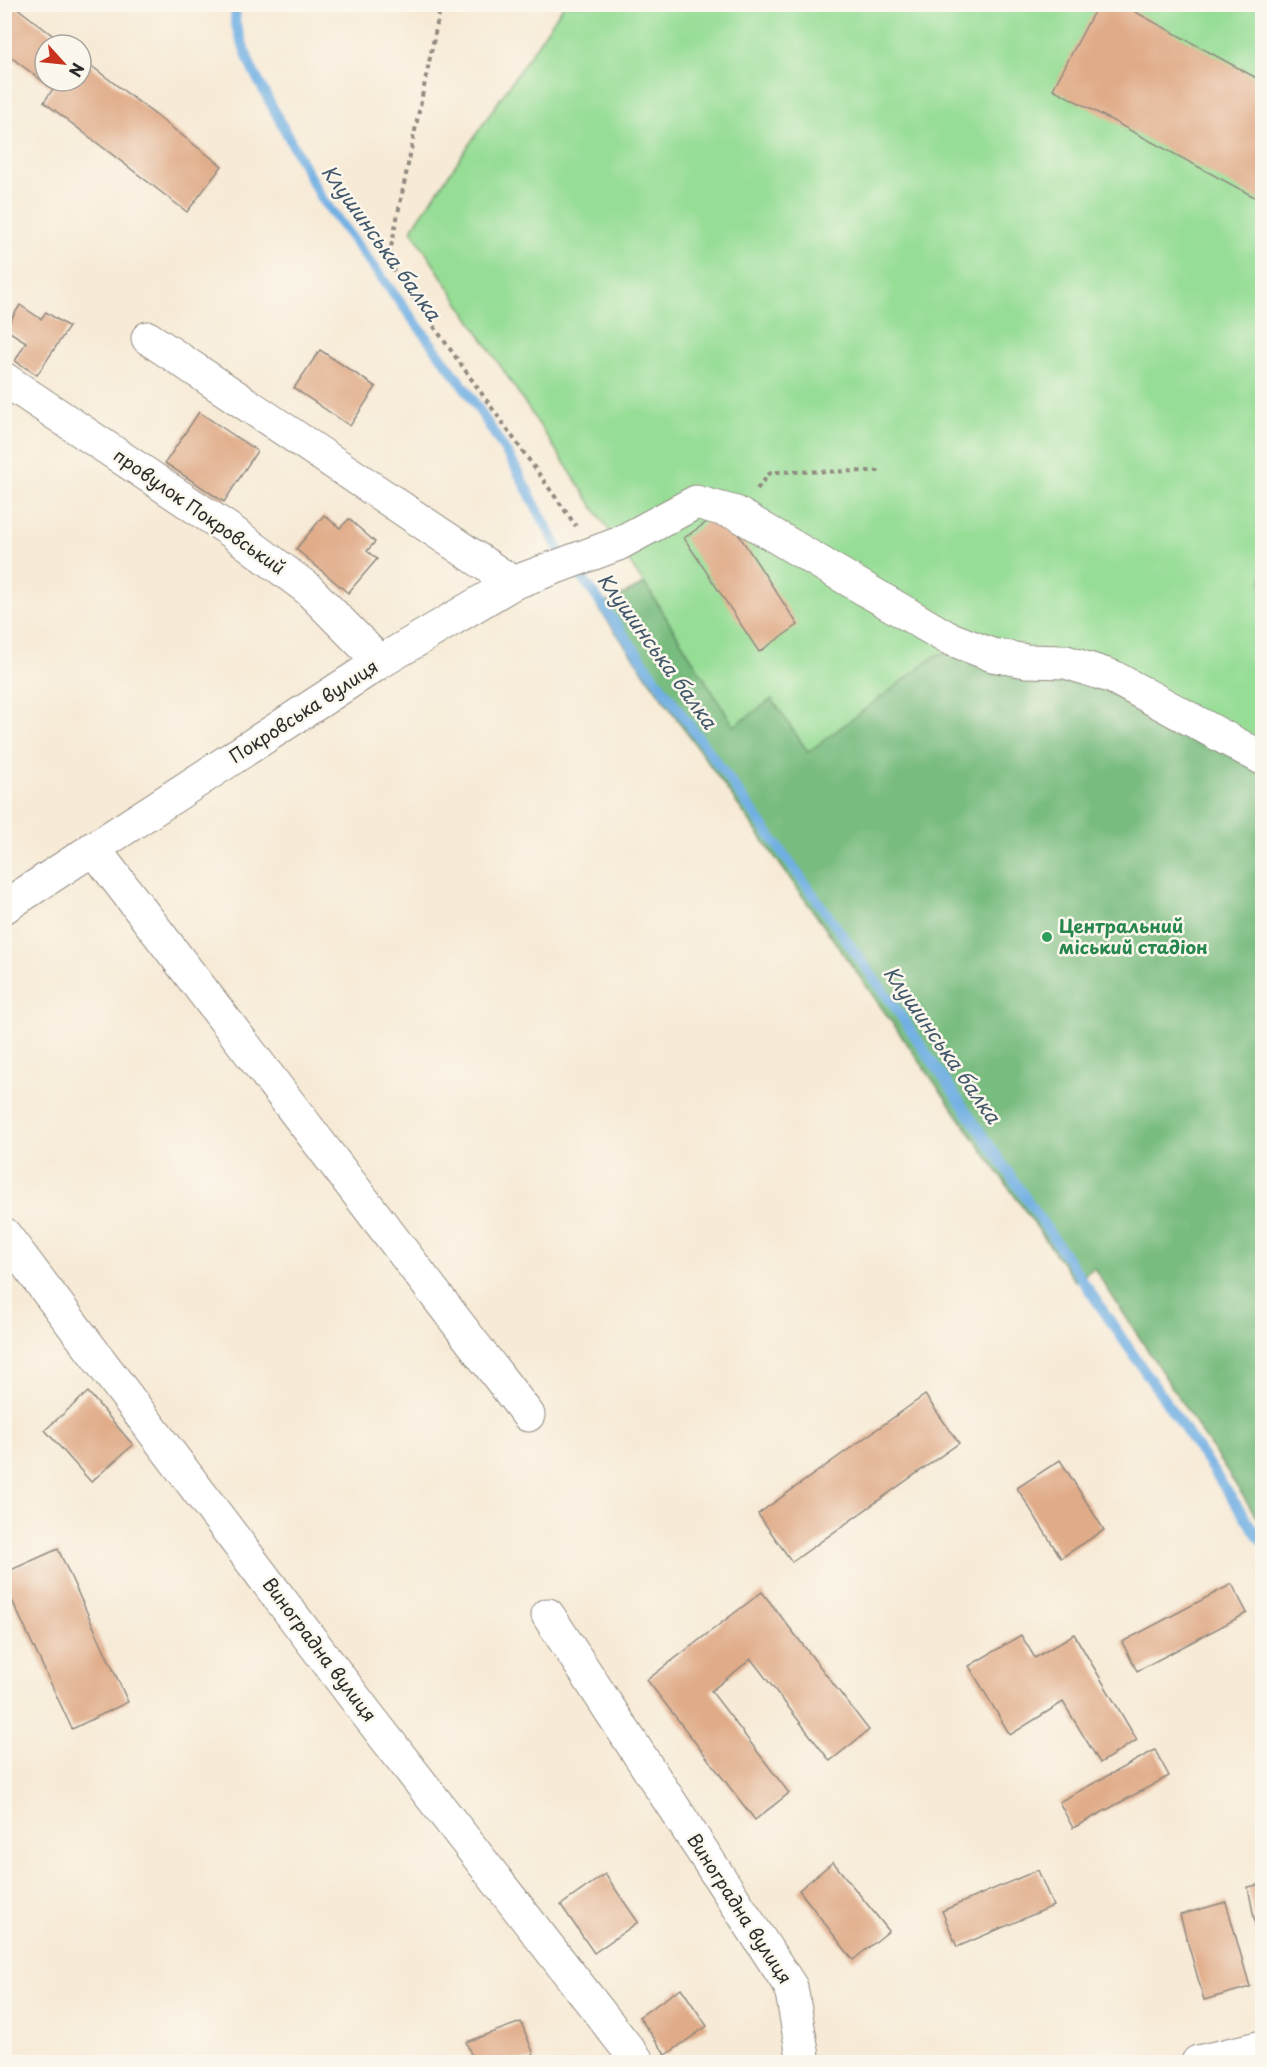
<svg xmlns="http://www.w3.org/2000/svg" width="1267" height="2067" font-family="'Playpen Sans',sans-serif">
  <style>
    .green { fill: #96dd96; stroke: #608460; stroke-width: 1.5 }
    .forest { fill: #78bc7f; stroke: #527455; stroke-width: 1.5 }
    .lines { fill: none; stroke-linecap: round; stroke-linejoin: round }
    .stream { stroke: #6fafe3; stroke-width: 10 }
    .building { fill: #e0ab88 }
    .minor-casing { stroke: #918a80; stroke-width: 35 }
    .path { stroke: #918a80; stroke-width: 4; stroke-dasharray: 4.5 4.5; stroke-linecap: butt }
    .minor { stroke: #fff; stroke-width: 33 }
    .leisure-dot { fill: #2e9e5b; stroke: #fbf7ec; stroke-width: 2 }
    .labels { text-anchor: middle; stroke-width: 5; stroke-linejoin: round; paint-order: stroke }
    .street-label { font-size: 18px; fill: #2b2b2b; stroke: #fbf7ec }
    .leisure-label { font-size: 18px; font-weight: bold; fill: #27864d; stroke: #fbf7ec; text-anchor: start }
    .water-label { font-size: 20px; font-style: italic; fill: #43596b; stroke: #fbf7ec }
  </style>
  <rect width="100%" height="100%" fill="#fbf7ec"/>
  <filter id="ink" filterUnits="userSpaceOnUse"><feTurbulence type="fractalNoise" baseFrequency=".0167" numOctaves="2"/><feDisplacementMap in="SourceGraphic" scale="12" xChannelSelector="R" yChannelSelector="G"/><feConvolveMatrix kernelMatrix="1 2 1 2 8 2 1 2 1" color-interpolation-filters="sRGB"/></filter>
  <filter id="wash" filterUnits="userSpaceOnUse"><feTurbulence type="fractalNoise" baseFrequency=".008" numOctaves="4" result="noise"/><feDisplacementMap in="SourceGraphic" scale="24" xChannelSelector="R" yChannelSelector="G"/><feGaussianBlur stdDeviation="1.35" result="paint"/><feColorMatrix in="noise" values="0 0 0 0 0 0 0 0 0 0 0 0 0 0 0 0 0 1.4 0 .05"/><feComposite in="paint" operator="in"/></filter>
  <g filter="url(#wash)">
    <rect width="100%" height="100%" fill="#f7ead6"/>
    <path class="green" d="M 564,5 L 1262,5 L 1262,1525 L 1094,1268 L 1075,1281 L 598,607 L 644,584 L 411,230 Z"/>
    <path class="forest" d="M 645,584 L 734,726 L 772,699 L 808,752 L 937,655 L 947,653 L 1071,674 L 1262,769 L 1262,1525 L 1094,1268 L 1075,1281 L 598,607 Z"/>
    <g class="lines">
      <path class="stream" d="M 236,4 L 235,23 L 251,67 L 320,196 L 467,391 L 513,463 L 560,552
        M 581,576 L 892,1003 L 1262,1542"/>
    </g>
    <g id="blocks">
      <path class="building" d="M 4,4 L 12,4 L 65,45 L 45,45 L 45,81 L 81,81 L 81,58 L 222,166 L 187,212 L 44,102 L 53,89 L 4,52 Z
        M 1098,4 L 1121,4 L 1262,81 L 1262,201 L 1053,89 Z
        M 20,305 L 41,319 L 46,312 L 69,327 L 37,375 L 15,361 L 26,342 L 5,329 Z
        M 320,350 L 376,387 L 350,426 L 294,388 Z
        M 199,412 L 257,451 L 224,502 L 165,463 Z
        M 723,511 L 798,625 L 759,652 L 684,538 Z
        M 324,515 L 340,528 L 349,519 L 375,542 L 367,551 L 377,559 L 348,593 L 296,549 Z
        M 88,1392 L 133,1445 L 91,1482 L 45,1430 Z
        M 925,1395 L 959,1443 L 792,1562 L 758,1514 Z
        M 1060,1460 L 1104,1530 L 1061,1558 L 1017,1488 Z
        M 58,1549 L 128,1702 L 72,1729 L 4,1583 L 4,1573 Z
        M 1232,1584 L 1247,1613 L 1137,1671 L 1122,1642 Z
        M 762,1592 L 869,1730 L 830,1761 L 751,1659 L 711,1691 L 789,1793 L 755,1820 L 647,1680 Z
        M 1074,1634 L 1137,1740 L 1100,1763 L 1063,1702 L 1010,1735 L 969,1666 L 1021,1635 L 1035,1658 Z
        M 1155,1750 L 1169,1776 L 1073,1828 L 1059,1802 Z
        M 833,1862 L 889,1931 L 853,1960 L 799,1890 Z
        M 1038,1870 L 1053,1906 L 957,1947 L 942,1911 Z
        M 605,1874 L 638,1922 L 594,1953 L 561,1905 Z
        M 1262,1884 L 1262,1954 L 1261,1954 L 1248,1887 Z
        M 1226,1902 L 1250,1987 L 1204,2000 L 1180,1915 Z
        M 681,1988 L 707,2026 L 666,2055 L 639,2017 Z
        M 521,2022 L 536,2060 L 474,2062 L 466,2042 Z"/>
    </g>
  </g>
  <g filter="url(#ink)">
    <use href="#blocks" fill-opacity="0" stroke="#918a80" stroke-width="1.5"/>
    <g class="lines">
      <g class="minor-casing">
        <path id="minor" d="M 148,338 L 513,583
          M 4,379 L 231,531 L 307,588 L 380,662
          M 93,848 L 528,1415
          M 4,907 L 380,662 L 513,583 L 618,544 L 696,502 L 736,513 L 946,637 L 992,655 L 1026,661 L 1066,662 L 1113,677 L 1262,758
          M 4,1234 L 367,1714 L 638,2062
          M 548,1615 L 791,1987 L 804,2062
          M 1198,2062 L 1262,2047"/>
      </g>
      <path class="path" d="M 441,4 L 388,262 L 576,526
        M 757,489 L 771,472 L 880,471"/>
      <use href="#minor" class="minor"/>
    </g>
  </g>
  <circle class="leisure-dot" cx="1047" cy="937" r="6"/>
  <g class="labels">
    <g class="street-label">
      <text transform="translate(199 512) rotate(35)" y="6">провулок Покровський</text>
      <text transform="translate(304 712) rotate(-33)" y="6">Покровська вулиця</text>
      <text transform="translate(319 1650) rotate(53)" y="6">Виноградна вулиця</text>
      <text transform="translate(739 1909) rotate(57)" y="6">Виноградна вулиця</text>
    </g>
    <g class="leisure-label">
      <text x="1059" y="933">Центральний<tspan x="1059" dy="21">міський стадіон</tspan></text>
    </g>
    <g class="water-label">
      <text transform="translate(381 243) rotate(54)" y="7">Клушинська балка</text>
      <text transform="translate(657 651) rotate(54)" y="7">Клушинська балка</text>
      <text transform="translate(942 1045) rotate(55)" y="7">Клушинська балка</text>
    </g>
  </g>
  <rect width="1267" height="2067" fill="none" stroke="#fbf7ec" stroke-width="24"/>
  <g transform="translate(63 63) rotate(117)"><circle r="28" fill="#fbf7ec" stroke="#a8a59f" stroke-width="1.5"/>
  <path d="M0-4.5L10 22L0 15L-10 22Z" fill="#c8321e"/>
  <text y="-9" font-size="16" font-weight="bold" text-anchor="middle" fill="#2b2b2b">N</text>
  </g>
</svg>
